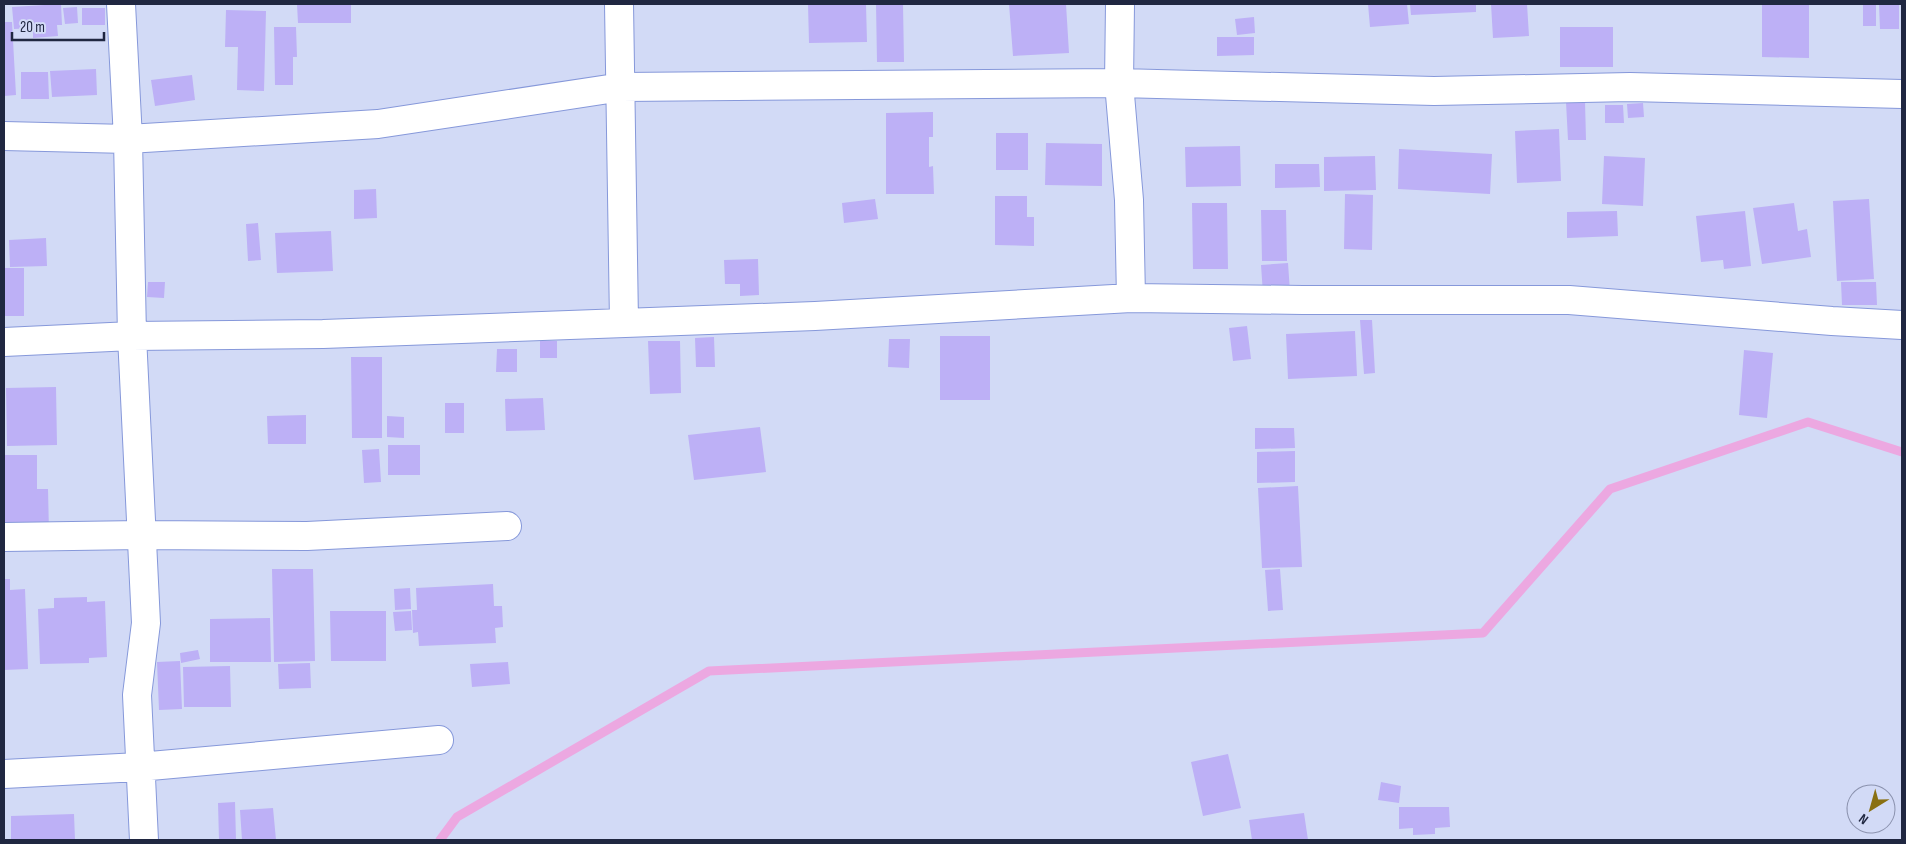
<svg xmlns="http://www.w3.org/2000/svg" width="1906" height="844" font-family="'Sofia Sans Condensed',sans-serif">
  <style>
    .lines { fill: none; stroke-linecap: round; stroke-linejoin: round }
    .stream { stroke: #eca8e1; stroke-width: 9 }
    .building { fill: #bdb0f6 }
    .street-casing { stroke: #8698da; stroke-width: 30 }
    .street { stroke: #fff; stroke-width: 28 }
  </style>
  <rect width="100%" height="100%" fill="#d2daf6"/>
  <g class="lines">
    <path class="stream" d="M 440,840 L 457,817 L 709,671 L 1483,633 L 1610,489 L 1808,422 L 1902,452"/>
  </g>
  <path class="building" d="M 61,4 L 62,25 L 57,25 L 58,36 L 33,38 L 33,28 L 14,29 L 12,7 Z
    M 297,4 L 351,4 L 351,23 L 298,23 Z
    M 808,4 L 866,4 L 867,42 L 809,43 Z
    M 876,4 L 903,4 L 904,62 L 877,62 Z
    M 1009,4 L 1066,4 L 1069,53 L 1013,56 Z
    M 1368,4 L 1407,4 L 1409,24 L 1370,27 Z
    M 1410,4 L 1476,4 L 1476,12 L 1411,15 Z
    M 1491,4 L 1527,4 L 1529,36 L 1493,38 Z
    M 1762,4 L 1809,4 L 1809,58 L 1762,57 Z
    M 1863,4 L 1876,4 L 1876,26 L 1863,26 Z
    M 1879,4 L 1899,4 L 1899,29 L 1880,29 Z
    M 77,7 L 78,23 L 65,24 L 63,8 Z
    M 82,8 L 105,8 L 105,25 L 82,25 Z
    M 226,10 L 266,11 L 264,91 L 237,90 L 238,47 L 225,47 Z
    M 1254,17 L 1255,33 L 1237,35 L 1235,19 Z
    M 4,22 L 12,22 L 16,95 L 4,96 Z
    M 274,27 L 296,27 L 297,57 L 293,57 L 293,85 L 275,85 Z
    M 1560,27 L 1613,27 L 1613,67 L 1560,67 Z
    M 1217,37 L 1254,37 L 1254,55 L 1217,56 Z
    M 96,69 L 97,95 L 52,97 L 50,71 Z
    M 21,72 L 48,72 L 49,99 L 21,99 Z
    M 192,75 L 195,100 L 155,106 L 151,80 Z
    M 1585,101 L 1586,140 L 1568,140 L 1566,102 Z
    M 1643,103 L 1644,117 L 1628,118 L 1627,104 Z
    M 1605,105 L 1623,105 L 1624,123 L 1605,123 Z
    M 933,112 L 933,137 L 929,137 L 929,167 L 933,166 L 934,194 L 886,194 L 886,113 Z
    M 1559,129 L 1561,181 L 1517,183 L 1515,131 Z
    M 996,133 L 1028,133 L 1028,170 L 996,170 Z
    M 1046,143 L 1102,144 L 1102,186 L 1045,185 Z
    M 1240,146 L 1241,186 L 1186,187 L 1185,147 Z
    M 1399,149 L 1492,154 L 1490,194 L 1398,189 Z
    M 1375,156 L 1376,190 L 1324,191 L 1324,157 Z
    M 1604,156 L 1645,158 L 1643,206 L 1602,204 Z
    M 1275,164 L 1319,164 L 1320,187 L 1275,188 Z
    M 376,189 L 377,218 L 354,219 L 354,190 Z
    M 1345,194 L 1373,195 L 1372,250 L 1344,249 Z
    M 995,196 L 1027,196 L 1027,217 L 1034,217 L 1034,246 L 995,245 Z
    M 875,199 L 878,219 L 844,223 L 842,203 Z
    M 1869,199 L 1874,279 L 1837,281 L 1833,201 Z
    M 1192,203 L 1227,203 L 1228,269 L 1193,269 Z
    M 1794,203 L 1798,231 L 1807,229 L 1811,257 L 1762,264 L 1753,208 Z
    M 1261,210 L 1286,210 L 1287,261 L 1262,261 Z
    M 1617,211 L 1618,236 L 1567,238 L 1567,212 Z
    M 1745,211 L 1751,266 L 1724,269 L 1723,260 L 1701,262 L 1696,216 Z
    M 258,223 L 261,260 L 248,261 L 246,224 Z
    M 331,231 L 333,271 L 277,273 L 275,233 Z
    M 46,238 L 47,266 L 10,267 L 9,240 Z
    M 758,259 L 759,295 L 740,296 L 740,284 L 725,284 L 724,260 Z
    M 1288,263 L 1290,292 L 1263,294 L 1261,265 Z
    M 4,268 L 24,268 L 24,316 L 4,316 Z
    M 148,282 L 165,282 L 164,298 L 147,297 Z
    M 1841,282 L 1876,282 L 1877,305 L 1842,305 Z
    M 1360,320 L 1372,320 L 1375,373 L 1364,374 Z
    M 1247,326 L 1251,359 L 1233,361 L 1229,328 Z
    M 1355,331 L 1357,376 L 1288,379 L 1286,334 Z
    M 940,336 L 990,336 L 990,400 L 940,400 Z
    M 714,337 L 715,367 L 696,367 L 695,338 Z
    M 889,339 L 910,339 L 909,368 L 888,367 Z
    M 540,341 L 557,341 L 557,358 L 540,358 Z
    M 648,341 L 680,341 L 681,393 L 650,394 Z
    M 497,349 L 517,349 L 517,372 L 496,372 Z
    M 1744,350 L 1773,353 L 1767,418 L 1739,415 Z
    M 351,357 L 382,357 L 382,438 L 352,438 Z
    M 56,387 L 57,445 L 7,446 L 6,388 Z
    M 543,398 L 545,430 L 506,431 L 505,399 Z
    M 445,403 L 464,403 L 464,433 L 445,433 Z
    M 306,415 L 306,444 L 268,444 L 267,416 Z
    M 387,416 L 404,417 L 404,438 L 387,437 Z
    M 760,427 L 766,472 L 694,480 L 688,435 Z
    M 1255,428 L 1294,428 L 1295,448 L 1255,449 Z
    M 388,445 L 420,445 L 420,475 L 388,475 Z
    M 379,449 L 381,482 L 364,483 L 362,450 Z
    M 1295,451 L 1295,482 L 1257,483 L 1257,452 Z
    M 4,455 L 37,455 L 37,489 L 48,489 L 49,532 L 4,532 Z
    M 1298,486 L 1302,567 L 1262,568 L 1258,488 Z
    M 272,569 L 313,569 L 315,661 L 274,662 Z
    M 1280,569 L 1283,610 L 1268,611 L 1265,570 Z
    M 4,579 L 10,579 L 10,590 L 25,589 L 28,669 L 4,670 Z
    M 493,584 L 494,606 L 502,606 L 503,627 L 495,628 L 496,643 L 419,646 L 418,632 L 413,633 L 412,610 L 417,610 L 416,588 Z
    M 410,588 L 411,609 L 395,610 L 394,589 Z
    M 87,597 L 87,602 L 105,601 L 107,657 L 89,658 L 89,663 L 40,664 L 38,609 L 54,608 L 54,598 Z
    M 330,611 L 386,611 L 386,661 L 331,661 Z
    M 411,611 L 412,630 L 395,631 L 393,612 Z
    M 270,618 L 271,662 L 210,662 L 210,619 Z
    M 198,650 L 200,659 L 181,663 L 180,653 Z
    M 180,661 L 182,709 L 159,710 L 157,662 Z
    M 508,662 L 510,684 L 472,687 L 470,664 Z
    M 310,663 L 311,688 L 279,689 L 278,664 Z
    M 230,666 L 231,707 L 184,707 L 183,667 Z
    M 1228,754 L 1241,808 L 1203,816 L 1191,762 Z
    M 1381,782 L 1401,786 L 1399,803 L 1378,800 Z
    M 235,802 L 236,840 L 219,840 L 218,803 Z
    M 1399,807 L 1449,807 L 1450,827 L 1435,828 L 1435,834 L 1413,835 L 1413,828 L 1399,829 Z
    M 273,808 L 276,840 L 242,840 L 240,810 Z
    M 1304,813 L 1308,840 L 1252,840 L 1249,820 Z
    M 74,814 L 75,840 L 11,840 L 11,816 Z"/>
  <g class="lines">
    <g class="street-casing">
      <path id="street" d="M 121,4 L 128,139 L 132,336 L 146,623 L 137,695 L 144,840
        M 619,4 L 624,322
        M 1120,4 L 1119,83 L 1129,200 L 1131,298
        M 4,136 L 128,139 L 378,124 L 622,87 L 1119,83 L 1434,91 L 1630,87 L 1902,94
        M 4,342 L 132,336 L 323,334 L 815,316 L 1131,298 L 1303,300 L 1569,300 L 1832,321 L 1902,325
        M 4,537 L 141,535 L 307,536 L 507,526
        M 4,774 L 139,767 L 439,740"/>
    </g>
    <use href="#street" class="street"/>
  </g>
  <rect width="1906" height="844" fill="none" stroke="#202741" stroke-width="10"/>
  <g transform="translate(1871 809) rotate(217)"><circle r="24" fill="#d2daf6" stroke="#8b92ae"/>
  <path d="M0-4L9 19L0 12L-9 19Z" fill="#897012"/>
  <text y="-8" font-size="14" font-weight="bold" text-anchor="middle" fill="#202741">N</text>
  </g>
  <path d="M12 32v8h92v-8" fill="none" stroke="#202741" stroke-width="2.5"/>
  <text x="20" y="32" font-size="15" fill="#202741" stroke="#d2daf6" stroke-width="4" paint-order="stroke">20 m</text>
</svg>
